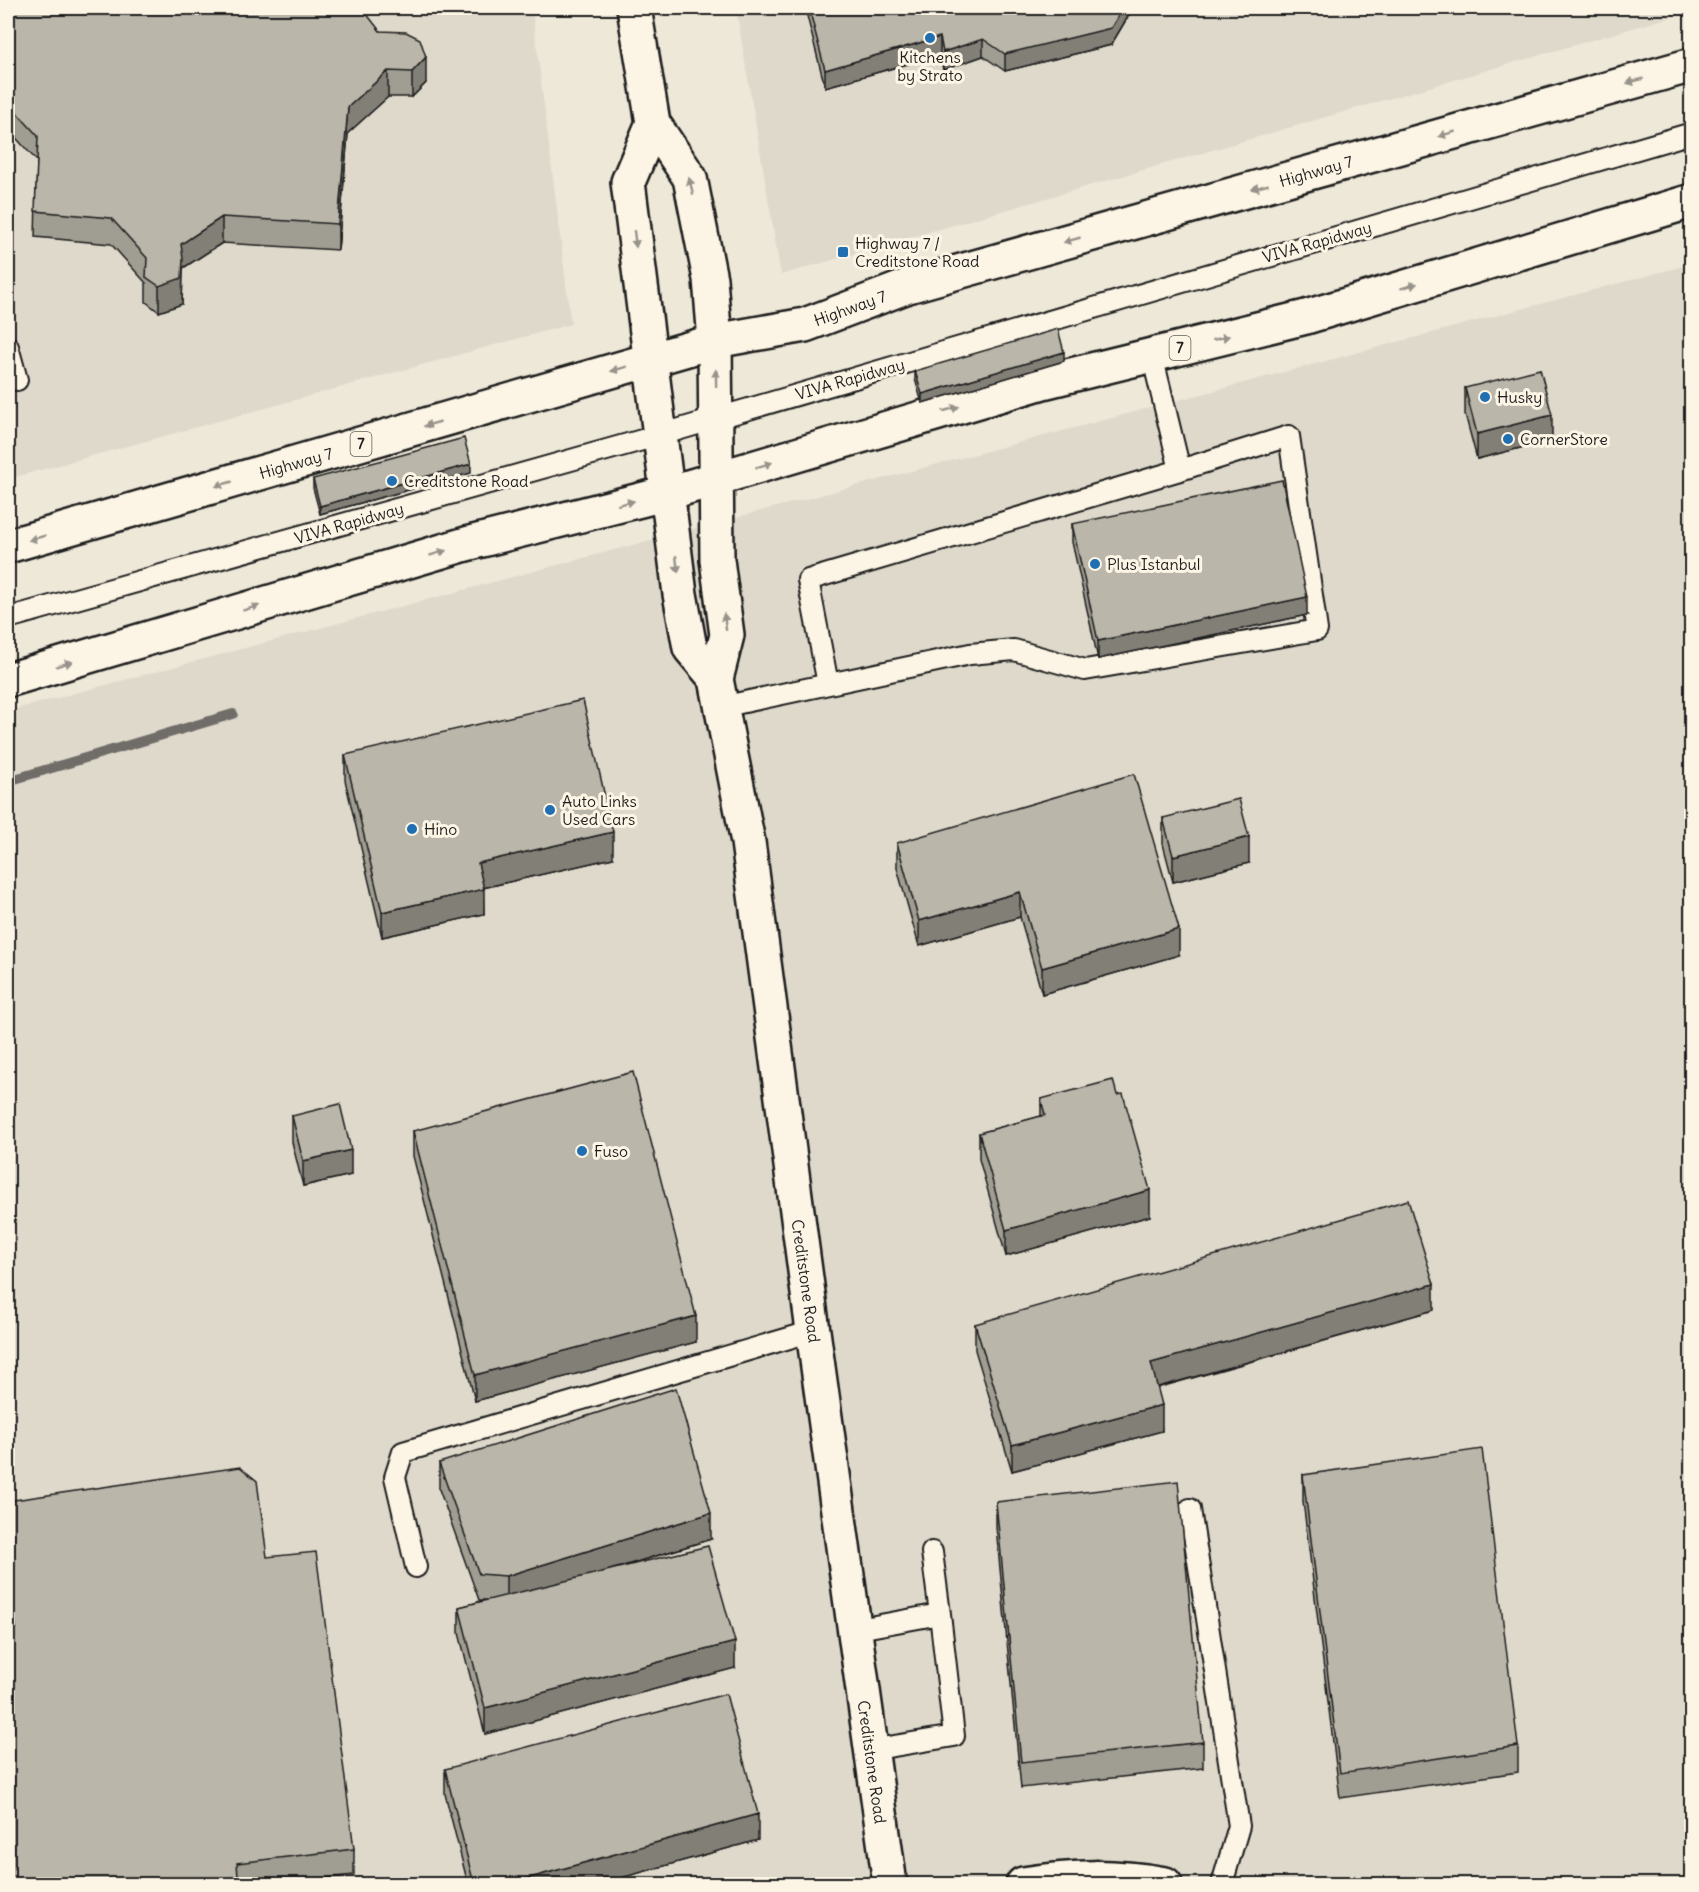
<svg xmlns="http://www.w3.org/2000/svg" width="1699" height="1892" font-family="Delius,sans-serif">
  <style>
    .built { fill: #ded9cb }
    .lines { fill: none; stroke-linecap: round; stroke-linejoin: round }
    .stream { stroke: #6f6c67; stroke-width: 10 }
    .service-casing { stroke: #1c1c1c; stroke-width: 24 }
    .minor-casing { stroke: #1c1c1c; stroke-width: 38 }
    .tertiary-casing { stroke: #1c1c1c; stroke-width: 38 }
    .primary-casing { stroke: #1c1c1c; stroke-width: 38 }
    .service { stroke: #fcf5e5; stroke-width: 20 }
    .minor { stroke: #fcf5e5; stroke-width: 33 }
    .tertiary { stroke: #fcf5e5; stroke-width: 33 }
    .primary { stroke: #fcf5e5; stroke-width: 33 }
    .wall { fill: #a09d92; stroke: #1c1c1c; stroke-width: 1.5 }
    .shaded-wall { fill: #827f77; stroke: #1c1c1c; stroke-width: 1.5 }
    .building { fill: #bab6aa; stroke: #1c1c1c; stroke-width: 1.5 }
    .oneway { fill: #97938b }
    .poi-dot { fill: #1f6fb2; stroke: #fcf5e5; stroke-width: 2 }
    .labels { text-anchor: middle; stroke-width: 6; stroke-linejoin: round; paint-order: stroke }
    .shield { fill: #fcf5e5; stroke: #5f5d58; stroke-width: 1.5 }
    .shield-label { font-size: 15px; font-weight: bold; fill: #1c1c1c }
    .poi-label { font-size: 16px; fill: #1c1c1c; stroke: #fcf5e5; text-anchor: start }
    .street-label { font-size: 16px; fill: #1c1c1c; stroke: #fcf5e5 }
  </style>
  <rect width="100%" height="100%" fill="#eee8d9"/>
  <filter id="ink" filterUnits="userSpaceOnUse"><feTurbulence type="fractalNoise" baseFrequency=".0167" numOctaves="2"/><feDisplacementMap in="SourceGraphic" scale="12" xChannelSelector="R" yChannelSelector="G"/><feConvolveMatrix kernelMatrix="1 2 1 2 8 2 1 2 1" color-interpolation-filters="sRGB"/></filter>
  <g filter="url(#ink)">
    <path class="built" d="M 8,8 L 532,8 L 571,324 L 8,479 Z
      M 736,8 L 1691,8 L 1692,11 L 781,275 Z
      M 1691,264 L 1691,1884 L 8,1884 L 8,711 Z"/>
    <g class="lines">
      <path class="stream" d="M 8,781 L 233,714"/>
      <g class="service-casing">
        <path id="service" d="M 8,347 L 17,380
          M 1152,355 L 1180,470
          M 8,618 L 660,435 L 1692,133
          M 721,707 L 970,654 L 1014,650 L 1085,670 L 1317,630 L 1289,436 L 1180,470 L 808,580 L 828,684
          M 1190,1509 L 1239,1826 L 1222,1884
          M 932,1552 L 940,1614
          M 416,1567 L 395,1477 L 403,1452 L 813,1331
          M 853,1630 L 940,1614 L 954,1736 L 870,1750"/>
      </g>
      <g class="minor-casing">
        <path id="minor" d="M 1023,1884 C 1074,1876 1114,1875 1165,1884"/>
      </g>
      <g class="tertiary-casing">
        <path id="tertiary" d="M 634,8 L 653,123 L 690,178 L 710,279 L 715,341 L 717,560 L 727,635 L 716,679 L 748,842 L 813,1331 L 890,1884
          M 653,123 L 628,182 L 680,594 L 690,648 L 716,679"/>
      </g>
      <g class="primary-casing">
        <path id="primary" d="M 8,546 L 715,341 L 805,325 L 908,286 L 1692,65
          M 8,680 L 466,544 L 668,493 L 1043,382 L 1306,317 L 1692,201"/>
      </g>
      <use href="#service" class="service"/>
      <use href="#minor" class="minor"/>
      <use href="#tertiary" class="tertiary"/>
      <use href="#primary" class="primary"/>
    </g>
    <path class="wall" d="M 8,8 L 380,31 L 426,83 L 412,97 L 388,97 L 348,133 L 338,250 L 222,243 L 183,268 L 182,304 L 159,312 L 146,302 L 146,283 L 111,244 L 35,237 L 37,161 L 8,129 Z
      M 805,8 L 1133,8 L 1111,45 L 1005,71 L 983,56 L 943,70 L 940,55 L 825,87 Z
      M 1064,361 L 922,403 L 915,379 L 915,371 Z
      M 1465,388 L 1552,440 L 1477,459 L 1465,414 Z
      M 471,473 L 320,514 L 313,488 L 313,479 Z
      M 1072,524 L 1307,615 L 1098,659 L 1072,542 Z
      M 345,755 L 613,858 L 483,888 L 484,914 L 382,937 L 345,780 Z
      M 1692,760 L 1692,803 L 1688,787 L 1688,761 Z
      M 1163,818 L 1249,863 L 1173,882 L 1163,844 Z
      M 897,843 L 1179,955 L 1042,994 L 1020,917 L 919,946 L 897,868 Z
      M 1117,1095 L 1150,1216 L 1006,1256 L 979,1159 L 979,1133 L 1041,1116 L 1041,1099 Z
      M 292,1116 L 351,1175 L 303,1186 L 292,1142 Z
      M 413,1131 L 696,1342 L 475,1401 L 413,1156 Z
      M 1434,1310 L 1157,1388 L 1162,1431 L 1012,1471 L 975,1350 L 975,1324 Z
      M 439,1463 L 711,1539 L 615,1569 L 735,1668 L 485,1734 L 459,1633 L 459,1607 L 486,1600 L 479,1600 L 439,1489 Z
      M 1303,1475 L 1518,1746 L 1518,1772 L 1340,1798 L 1303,1501 Z
      M 996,1502 L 1203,1742 L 1203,1768 L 1021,1788 L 996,1527 Z
      M 8,1507 L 267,1557 L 354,1849 L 354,1875 L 272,1884 L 8,1884 L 13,1629 L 8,1590 Z
      M 445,1769 L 758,1840 L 599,1884 L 468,1884 L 445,1794 Z"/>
    <path class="shaded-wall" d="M 1123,8 L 1133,8 L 1111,45 L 1005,71 L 1005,54 Z
      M 940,37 L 940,55 L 825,87 L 825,70 Z
      M 983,39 L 983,56 L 943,70 L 943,52 Z
      M 426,57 L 426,83 L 412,97 L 412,72 Z
      M 388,71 L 388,97 L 348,133 L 338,250 L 338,224 L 348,107 Z
      M 222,217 L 222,243 L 183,268 L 182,304 L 159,312 L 159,286 L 181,244 Z
      M 1064,352 L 1064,361 L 922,403 L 922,394 Z
      M 1552,415 L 1552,440 L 1477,459 L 1477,434 Z
      M 471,464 L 471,473 L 320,514 L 320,506 Z
      M 1307,597 L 1307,615 L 1098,659 L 1098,641 Z
      M 613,832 L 613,858 L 478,889 L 478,863 Z
      M 1249,837 L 1249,863 L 1173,882 L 1173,856 Z
      M 484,889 L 484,914 L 382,937 L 382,912 Z
      M 1020,892 L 1020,917 L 919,946 L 919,921 Z
      M 1179,929 L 1179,955 L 1042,994 L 1042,968 Z
      M 351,1150 L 351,1175 L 303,1186 L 303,1161 Z
      M 1150,1190 L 1150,1216 L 1006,1256 L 1006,1230 Z
      M 1434,1284 L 1434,1310 L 1151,1389 L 1151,1363 Z
      M 696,1316 L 696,1342 L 475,1401 L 475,1375 Z
      M 1162,1405 L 1162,1431 L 1012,1471 L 1012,1445 Z
      M 711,1513 L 711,1539 L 506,1602 L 506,1576 Z
      M 735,1642 L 735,1668 L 485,1734 L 485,1708 Z
      M 758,1814 L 758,1840 L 599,1884 L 508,1884 Z"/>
    <path class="building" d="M 8,8 L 362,8 L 380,31 L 406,32 L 420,39 L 426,57 L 412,72 L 388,71 L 348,107 L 338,224 L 222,217 L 181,244 L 183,259 L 182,278 L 159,286 L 146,277 L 147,258 L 111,218 L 35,211 L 38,136 L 8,103 L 8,54 L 9,49 L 8,47 Z
      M 809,8 L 1123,8 L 1111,28 L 1005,54 L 983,39 L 943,52 L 940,37 L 825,70 Z
      M 1058,329 L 1064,352 L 922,394 L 915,371 Z
      M 1540,369 L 1552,415 L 1477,434 L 1465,388 Z
      M 464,438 L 471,464 L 320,506 L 313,479 Z
      M 1282,480 L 1307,597 L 1098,641 L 1072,524 Z
      M 583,700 L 613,832 L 478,863 L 484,889 L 382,912 L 345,755 Z
      M 1692,760 L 1692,777 L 1688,761 Z
      M 1134,774 L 1179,929 L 1042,968 L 1020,892 L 919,921 L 897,843 Z
      M 1239,799 L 1249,837 L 1173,856 L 1163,818 Z
      M 633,1072 L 696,1316 L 475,1375 L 413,1131 Z
      M 1113,1080 L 1117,1095 L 1123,1094 L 1150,1190 L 1006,1230 L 979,1133 L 1045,1115 L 1041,1099 Z
      M 340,1104 L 351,1150 L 303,1161 L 292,1116 Z
      M 1408,1200 L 1434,1284 L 1151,1363 L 1162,1405 L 1012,1445 L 975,1324 Z
      M 676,1388 L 711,1513 L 506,1576 L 479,1574 L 439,1463 Z
      M 1482,1449 L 1518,1746 L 1340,1773 L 1303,1475 Z
      M 240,1467 L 257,1481 L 267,1557 L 316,1552 L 354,1849 L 237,1863 L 238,1877 L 153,1884 L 8,1884 L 8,1630 L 16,1628 L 8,1564 L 8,1507 L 14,1500 Z
      M 1178,1481 L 1203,1742 L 1021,1762 L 996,1502 Z
      M 708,1546 L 735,1642 L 485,1708 L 459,1607 Z
      M 726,1694 L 758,1814 L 508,1884 L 474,1884 L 445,1769 Z"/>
    <defs><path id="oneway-solid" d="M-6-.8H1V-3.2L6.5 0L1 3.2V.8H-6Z" transform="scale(1.5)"/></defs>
    <g class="oneway">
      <use href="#oneway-solid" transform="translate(1635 81) rotate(164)"/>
      <use href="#oneway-solid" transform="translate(1447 134) rotate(164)"/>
      <use href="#oneway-solid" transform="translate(691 186) rotate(-105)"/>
      <use href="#oneway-solid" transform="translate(1260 187) rotate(164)"/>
      <use href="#oneway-solid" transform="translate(635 239) rotate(83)"/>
      <use href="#oneway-solid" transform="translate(1072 240) rotate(164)"/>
      <use href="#oneway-solid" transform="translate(1409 286) rotate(-17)"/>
      <use href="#oneway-solid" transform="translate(1221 338) rotate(-14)"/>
      <use href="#oneway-solid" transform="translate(619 369) rotate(164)"/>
      <use href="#oneway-solid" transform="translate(716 378) rotate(-91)"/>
      <use href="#oneway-solid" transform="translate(951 409) rotate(-16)"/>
      <use href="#oneway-solid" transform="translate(432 424) rotate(164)"/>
      <use href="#oneway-solid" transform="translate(764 465) rotate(-17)"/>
      <use href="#oneway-solid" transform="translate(224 484) rotate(164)"/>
      <use href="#oneway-solid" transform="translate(626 503) rotate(-14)"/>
      <use href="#oneway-solid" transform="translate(37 538) rotate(164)"/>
      <use href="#oneway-solid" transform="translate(438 553) rotate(-17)"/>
      <use href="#oneway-solid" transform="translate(677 564) rotate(83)"/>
      <use href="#oneway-solid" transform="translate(251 608) rotate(-17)"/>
      <use href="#oneway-solid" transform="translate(725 622) rotate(-98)"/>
      <use href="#oneway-solid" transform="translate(64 664) rotate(-17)"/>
    </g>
  </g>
  <g class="poi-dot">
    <circle cx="930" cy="38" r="6"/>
    <rect x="837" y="246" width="12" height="12" rx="3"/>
    <circle cx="1485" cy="397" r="6"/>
    <circle cx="1508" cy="439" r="6"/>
    <circle cx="392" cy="481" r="6"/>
    <circle cx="1095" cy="564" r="6"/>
    <circle cx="550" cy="810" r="6"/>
    <circle cx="412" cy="829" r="6"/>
    <circle cx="582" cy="1151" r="6"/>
  </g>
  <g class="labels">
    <g class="shield">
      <rect x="1169.5" y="336" width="21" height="24" rx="4.5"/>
      <rect x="350.5" y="432" width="21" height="24" rx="4.5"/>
    </g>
    <g class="shield-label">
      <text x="1180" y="353">7</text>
      <text x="361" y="449">7</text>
    </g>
    <g class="poi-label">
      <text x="930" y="63" text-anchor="middle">Kitchens<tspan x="930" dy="18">by Strato</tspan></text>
      <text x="855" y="249">Highway 7 /<tspan x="855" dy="18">Creditstone Road</tspan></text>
      <text x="1497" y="403">Husky</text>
      <text x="1520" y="445">CornerStore</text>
      <text x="404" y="487">Creditstone Road</text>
      <text x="1107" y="570">Plus Istanbul</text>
      <text x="562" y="807">Auto Links<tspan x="562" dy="18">Used Cars</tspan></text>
      <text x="424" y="835">Hino</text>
      <text x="594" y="1157">Fuso</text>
    </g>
    <g class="street-label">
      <text transform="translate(1316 171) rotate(-16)" y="6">Highway 7</text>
      <text transform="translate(1317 242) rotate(-16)" y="6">VIVA Rapidway</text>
      <text transform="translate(850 308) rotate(-20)" y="6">Highway 7</text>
      <text transform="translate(850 379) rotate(-16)" y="6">VIVA Rapidway</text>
      <text transform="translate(296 463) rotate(-16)" y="6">Highway 7</text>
      <text transform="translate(349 523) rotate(-16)" y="6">VIVA Rapidway</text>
      <text transform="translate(806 1281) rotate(82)" y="6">Creditstone Road</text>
      <text transform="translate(872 1762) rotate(82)" y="6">Creditstone Road</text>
    </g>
  </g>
  <rect width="1699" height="1892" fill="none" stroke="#fcf5e5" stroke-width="30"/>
  <rect x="15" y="15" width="1669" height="1862" fill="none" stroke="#1c1c1c" stroke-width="2" filter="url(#ink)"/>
</svg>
